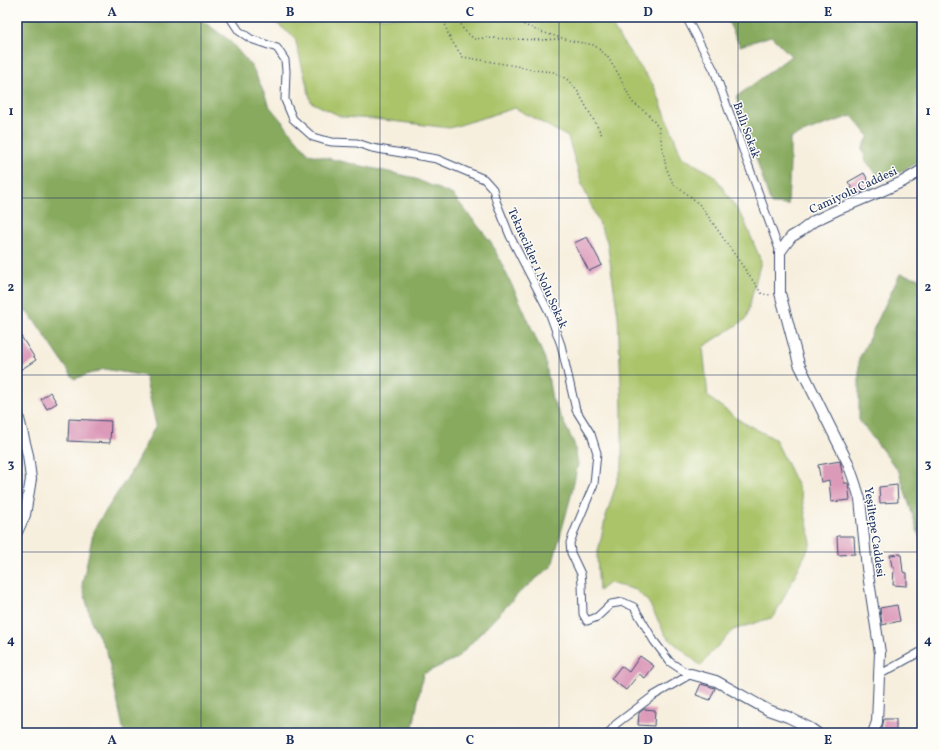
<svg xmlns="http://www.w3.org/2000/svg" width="939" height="750" font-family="Vollkorn,serif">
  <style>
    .green { fill: #abc46a; stroke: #637a64 }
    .forest { fill: #88aa5e; stroke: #526c5e }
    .building { fill: #dc9ab9 }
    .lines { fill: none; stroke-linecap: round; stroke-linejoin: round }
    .street-casing { stroke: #3c4c71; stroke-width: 9 }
    .secondary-casing { stroke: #3c4c71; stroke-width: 12 }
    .path { stroke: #3c4c71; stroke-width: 1.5; stroke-dasharray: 1 3; stroke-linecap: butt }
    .street { stroke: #fff; stroke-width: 7 }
    .secondary { stroke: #fff; stroke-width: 10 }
    .grid { fill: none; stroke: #1b2f5e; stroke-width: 1; stroke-opacity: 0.55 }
    .labels { text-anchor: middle; stroke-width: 3; stroke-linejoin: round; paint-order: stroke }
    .street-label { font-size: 12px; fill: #1b2f5e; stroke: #fdfcf7 }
    .neatline { fill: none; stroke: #1b2f5e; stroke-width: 1.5 }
    .grid-label { font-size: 13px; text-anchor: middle; font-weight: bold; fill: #1b2f5e }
  </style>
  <rect width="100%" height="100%" fill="#fdfcf7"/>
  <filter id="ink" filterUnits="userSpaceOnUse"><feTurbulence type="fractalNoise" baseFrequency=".025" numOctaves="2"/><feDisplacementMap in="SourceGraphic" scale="8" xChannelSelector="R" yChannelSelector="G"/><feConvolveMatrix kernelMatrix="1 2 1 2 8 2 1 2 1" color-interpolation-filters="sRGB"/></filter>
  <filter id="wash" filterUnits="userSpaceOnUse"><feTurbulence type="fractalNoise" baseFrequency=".012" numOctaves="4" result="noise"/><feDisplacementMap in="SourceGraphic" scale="16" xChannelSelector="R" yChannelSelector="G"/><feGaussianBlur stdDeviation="0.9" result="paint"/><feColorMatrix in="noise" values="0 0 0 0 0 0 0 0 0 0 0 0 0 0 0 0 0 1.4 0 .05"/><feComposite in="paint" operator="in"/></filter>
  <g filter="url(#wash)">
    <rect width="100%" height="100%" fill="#f7efde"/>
    <path class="green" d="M 269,17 L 607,17 L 621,40 L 654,86 L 682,157 L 714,175 L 744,220 L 761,261 L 746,319 L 703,347 L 708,397 L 742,422 L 775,439 L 801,493 L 811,543 L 774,617 L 733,630 L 709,655 L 701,666 L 666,636 L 649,603 L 636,590 L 609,583 L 599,591 L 597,556 L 606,516 L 622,466 L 622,408 L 618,316 L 607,241 L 582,185 L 568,137 L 515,108 L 450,128 L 375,119 L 342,117 L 311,102 L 295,38 Z"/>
    <path class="forest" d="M 17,17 L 197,17 L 229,40 L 253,68 L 270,107 L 309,154 L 411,177 L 453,195 L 491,242 L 521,304 L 545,359 L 552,399 L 574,443 L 578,464 L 571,496 L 552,566 L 521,591 L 457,658 L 423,674 L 412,733 L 124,733 L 107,652 L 92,623 L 82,585 L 94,529 L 131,472 L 156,425 L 145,376 L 104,369 L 74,379 L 37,324 L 17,301 Z
      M 726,17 L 922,17 L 922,161 L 882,180 L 866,161 L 862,149 L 869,136 L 852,116 L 824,125 L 790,138 L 790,164 L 788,205 L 771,204 L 736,97 L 791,56 L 771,36 L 740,46 Z
      M 900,274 L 922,279 L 922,545 L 899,472 L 859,420 L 859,359 Z"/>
    <g id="blocks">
      <path class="building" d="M 864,173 L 872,187 L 856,195 L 848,182 Z
        M 587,237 L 602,265 L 589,271 L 574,243 Z
        M 17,330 L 36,360 L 17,372 Z
        M 50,392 L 57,403 L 47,409 L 41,399 Z
        M 69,419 L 111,421 L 110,443 L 68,441 Z
        M 840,461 L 844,483 L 848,483 L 850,500 L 831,502 L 829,480 L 821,482 L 818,465 Z
        M 897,485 L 898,502 L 880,503 L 879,487 Z
        M 837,536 L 854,536 L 855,554 L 838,555 Z
        M 901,554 L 903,572 L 907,573 L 907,586 L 893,585 L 894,567 L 892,567 L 890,555 Z
        M 897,605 L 900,621 L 882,625 L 880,608 Z
        M 640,656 L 654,666 L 645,678 L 639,674 L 626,690 L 611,679 L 621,666 L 629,672 Z
        M 701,684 L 715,688 L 710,700 L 696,695 Z
        M 644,709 L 655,710 L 654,726 L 638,725 L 639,713 Z
        M 884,719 L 896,719 L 896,733 L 881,733 Z"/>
    </g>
  </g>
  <g filter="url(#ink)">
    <use href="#blocks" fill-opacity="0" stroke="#3c4c71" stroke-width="1"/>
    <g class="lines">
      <g class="street-casing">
        <path id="street" d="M 230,17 L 231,19 L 239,31 L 251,39 L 277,48 L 285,60 L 286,71 L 285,100 L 293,119 L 313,137 L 323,140 L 332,142 L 357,143 L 372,148 L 437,159 L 484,179 L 493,189 L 496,201 L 510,236 L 549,312 L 561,345 L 576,410 L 591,434 L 597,453 L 594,484 L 574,532 L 570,543 L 571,553 L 581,574 L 582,584 L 583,614 L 587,621 L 597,617 L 611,604 L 623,602 L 634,607 L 654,641 L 670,662 L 682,670 L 691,674
          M 686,17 L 714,70 L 780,252
          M 879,675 L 922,651
          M 609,733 L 616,724 L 653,696 L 691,674"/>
      </g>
      <g class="secondary-casing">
        <path id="secondary" d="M 17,413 L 19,419 L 28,455 L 31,479 L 25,515 L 17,532
          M 691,674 L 716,681 L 768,710 L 788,717 L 810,728 L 817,733
          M 873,733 L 877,722 L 880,653 L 867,568 L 860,499 L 855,483 L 848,463 L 799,364 L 780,293 L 780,252 L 791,237 L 801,231 L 814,221 L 837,210 L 875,194 L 902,182 L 922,170"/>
      </g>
      <path class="path" d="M 445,17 C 444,32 454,45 463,57 L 516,66 L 533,70 L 554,72 L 568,80 L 578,92 L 602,135
        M 458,17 L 463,29 L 474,39 L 485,38 L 542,40 L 561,39
        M 515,17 L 518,22 L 538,31 L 572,41 L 594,45 L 607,56 L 619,75 L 632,102 L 648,114 L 659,128 L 666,167 L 673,184 L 690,196 L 701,206 L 762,294 L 771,295"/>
      <use href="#street" class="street"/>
      <use href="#secondary" class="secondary"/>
    </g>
  </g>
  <path class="grid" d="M 201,17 L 201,733M 380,17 L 380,733M 559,17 L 559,733M 738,17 L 738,733M 17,198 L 922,198M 17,375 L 922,375M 17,552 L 922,552"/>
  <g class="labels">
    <g class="street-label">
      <text transform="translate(747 130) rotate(70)" y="4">Ballı Sokak</text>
      <text transform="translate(853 190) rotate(-25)" y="4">Camiyolu Caddesi</text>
      <text transform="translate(538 268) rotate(66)" y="4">Teknecikler 1 Nolu Sokak</text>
      <text transform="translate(875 532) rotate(82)" y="4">Yeşiltepe Caddesi</text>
    </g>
  </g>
  <rect width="939" height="750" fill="none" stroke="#fdfcf7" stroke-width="44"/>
  <rect x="22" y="22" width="895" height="706" class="neatline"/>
  <g class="grid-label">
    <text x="112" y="16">A</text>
    <text x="290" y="16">B</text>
    <text x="470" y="16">C</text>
    <text x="648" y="16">D</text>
    <text x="828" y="16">E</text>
    <text x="11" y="115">1</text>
    <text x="928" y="115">1</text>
    <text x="11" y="291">2</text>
    <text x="928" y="291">2</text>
    <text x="11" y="468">3</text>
    <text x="928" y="468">3</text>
    <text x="11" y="644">4</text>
    <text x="928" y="644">4</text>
    <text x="112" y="744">A</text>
    <text x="290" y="744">B</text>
    <text x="470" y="744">C</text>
    <text x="648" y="744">D</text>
    <text x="828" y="744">E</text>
  </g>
</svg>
